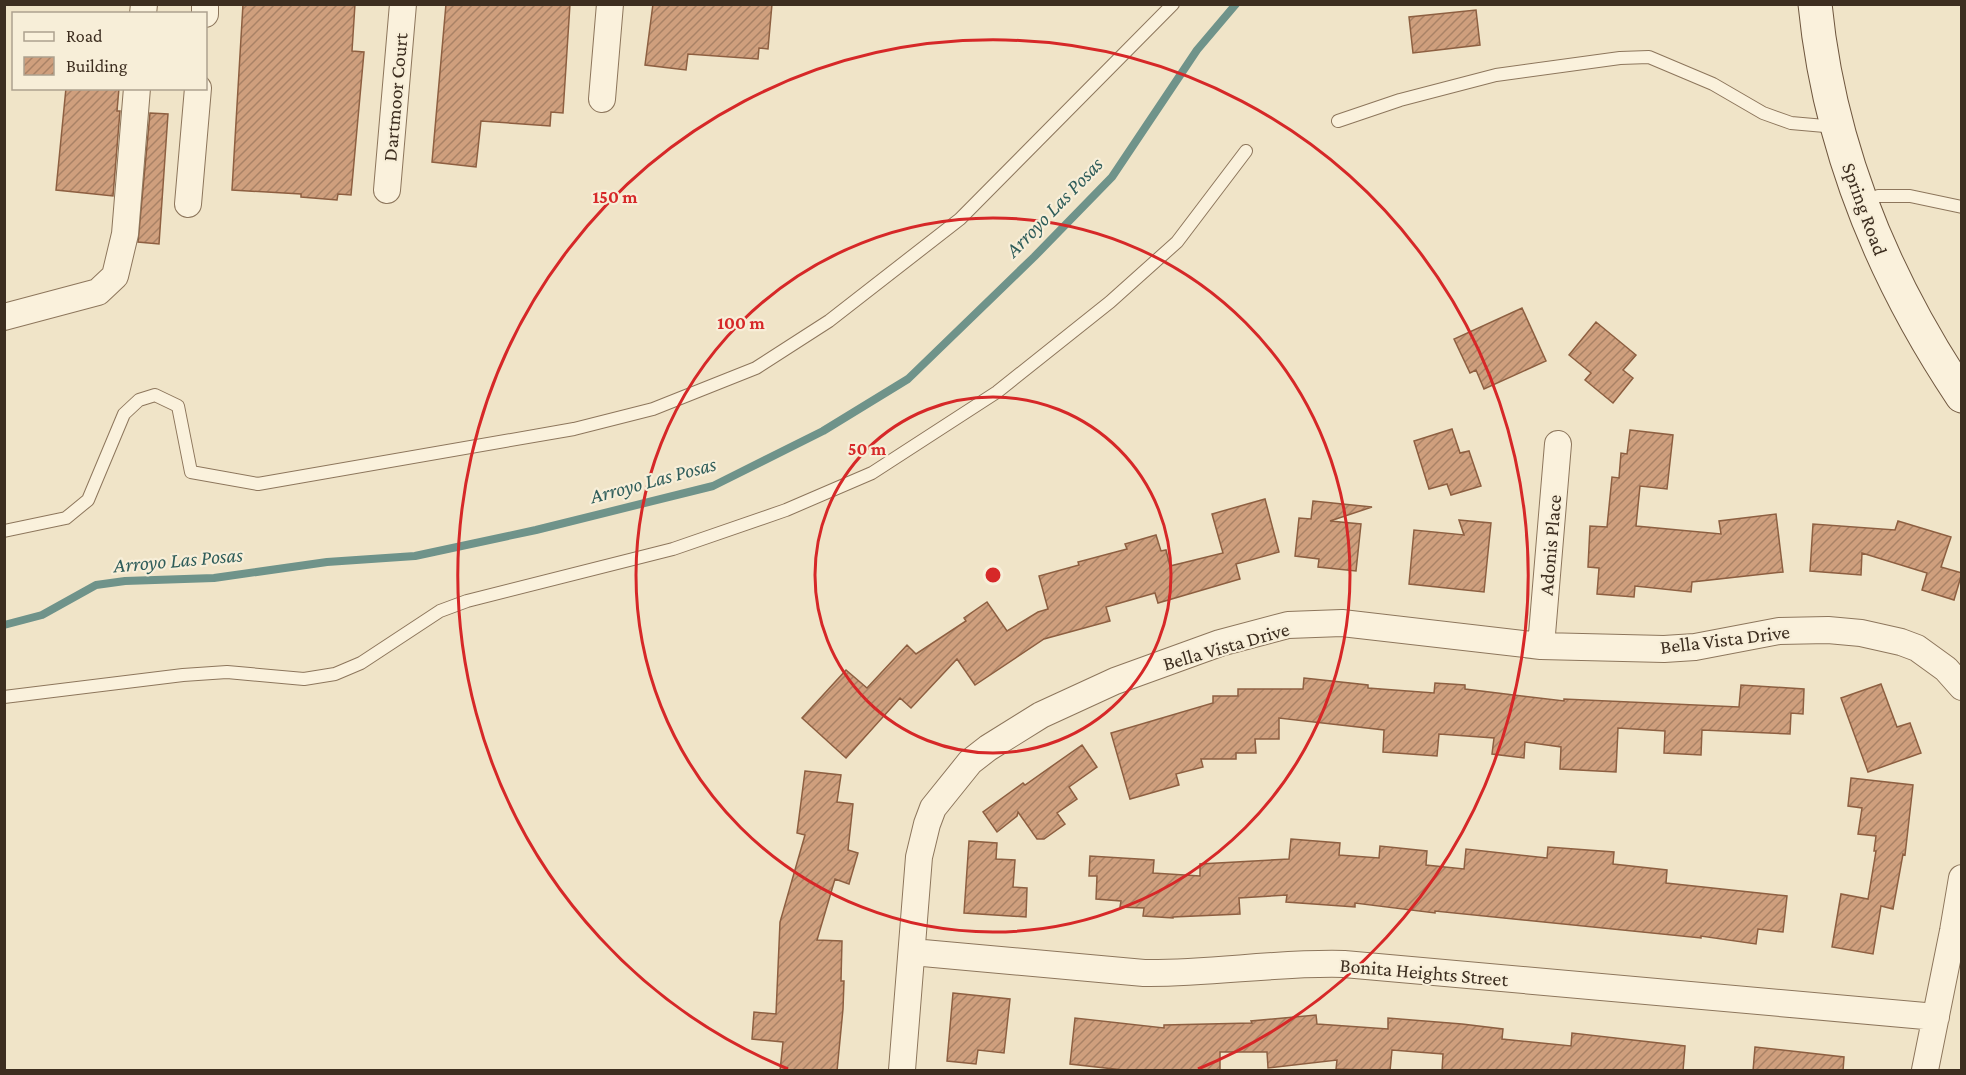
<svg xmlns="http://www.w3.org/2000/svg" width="1966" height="1075" font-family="'Crimson Pro',serif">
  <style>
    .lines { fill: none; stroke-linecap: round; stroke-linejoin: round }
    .stream { stroke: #6f938a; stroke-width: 8 }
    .building { fill: url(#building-hatch); stroke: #8d5f41; stroke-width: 1.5 }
    .lane-casing { stroke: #8d765c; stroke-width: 14 }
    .street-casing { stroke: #8d765c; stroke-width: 28 }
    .secondary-casing { stroke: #6f573f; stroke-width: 35 }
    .lane { stroke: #faf1dc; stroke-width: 12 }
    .street { stroke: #faf1dc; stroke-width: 26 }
    .secondary { stroke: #faf1dc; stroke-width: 33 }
    .ring { fill: none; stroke: #d62828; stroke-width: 3 }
    .labels { text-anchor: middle; stroke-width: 4.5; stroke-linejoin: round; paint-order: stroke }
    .street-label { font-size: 20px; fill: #3d2e20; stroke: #f7eed8 }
    .water-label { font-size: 21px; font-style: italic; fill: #2f5d5a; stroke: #f7eed8 }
    .centre { fill: #d62828; stroke: #f7eed8; stroke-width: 3 }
    .ring-label { font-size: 18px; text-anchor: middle; font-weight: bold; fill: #d62828; stroke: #f7eed8; stroke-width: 4.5; stroke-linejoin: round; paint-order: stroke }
  </style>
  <defs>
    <pattern id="building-hatch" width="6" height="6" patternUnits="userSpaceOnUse" patternTransform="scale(1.5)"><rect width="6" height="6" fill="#cf9f7d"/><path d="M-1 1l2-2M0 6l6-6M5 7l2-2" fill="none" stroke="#a98266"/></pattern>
  </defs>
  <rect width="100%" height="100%" fill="#f0e4c8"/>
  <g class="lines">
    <path class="stream" d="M 4,625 L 42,615 L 96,585 L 125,581 L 214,578 L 327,562 L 415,556 L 536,530 L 713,486 L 823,431 L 908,379 L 1034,257 L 1112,177 L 1197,50 L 1236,4"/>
  </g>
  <path class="building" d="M 243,4 L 355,4 L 352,51 L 364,52 L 351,195 L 338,194 L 337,200 L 301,197 L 301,194 L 232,190 Z
    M 446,4 L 570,4 L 563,113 L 551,112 L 550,126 L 481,121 L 476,167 L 432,162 Z
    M 653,4 L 772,4 L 768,49 L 759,48 L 758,59 L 688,54 L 686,70 L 645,65 Z
    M 1476,10 L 1480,45 L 1413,53 L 1409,17 Z
    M 66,88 L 119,88 L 117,111 L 120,111 L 113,196 L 56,190 Z
    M 150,113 L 168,114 L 159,244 L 138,242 Z
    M 1522,308 L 1546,361 L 1484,389 L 1476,370 L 1470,373 L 1454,339 Z
    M 1596,322 L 1636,355 L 1623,370 L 1633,378 L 1613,403 L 1585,380 L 1591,373 L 1569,355 Z
    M 1452,429 L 1460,453 L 1469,451 L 1481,486 L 1451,495 L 1447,484 L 1429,489 L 1414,441 Z
    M 1630,430 L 1673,435 L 1667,489 L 1640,486 L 1636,526 L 1721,534 L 1719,521 L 1776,514 L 1783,572 L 1692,582 L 1691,592 L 1635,586 L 1634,597 L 1597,594 L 1599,568 L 1588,567 L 1590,526 L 1607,527 L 1612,477 L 1619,478 L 1621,453 L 1627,454 Z
    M 1265,499 L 1279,552 L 1236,564 L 1240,579 L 1158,603 L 1155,593 L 1106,607 L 1110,621 L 1044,639 L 975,685 L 957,659 L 911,708 L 900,698 L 846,758 L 802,718 L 846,670 L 867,688 L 907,645 L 916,654 L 966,621 L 964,618 L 987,602 L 1007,631 L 1038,612 L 1048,609 L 1039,576 L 1079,565 L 1078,562 L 1127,549 L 1125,544 L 1156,535 L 1161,551 L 1166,550 L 1170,566 L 1223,553 L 1212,514 Z
    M 1313,501 L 1372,507 L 1330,521 L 1361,524 L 1356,571 L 1318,567 L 1319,559 L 1295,556 L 1299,518 L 1311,519 Z
    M 1459,520 L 1491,523 L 1484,592 L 1409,584 L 1414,530 L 1464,535 Z
    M 1898,521 L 1951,537 L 1941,567 L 1962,573 L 1954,600 L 1922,590 L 1927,573 L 1862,553 L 1861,575 L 1810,571 L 1813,524 L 1895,530 Z
    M 1304,678 L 1368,685 L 1368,688 L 1434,693 L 1435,683 L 1465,685 L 1465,689 L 1564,701 L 1564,699 L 1739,707 L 1741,685 L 1804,689 L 1803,714 L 1791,713 L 1790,734 L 1702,730 L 1701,755 L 1664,753 L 1665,731 L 1618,728 L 1616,772 L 1560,769 L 1561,747 L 1525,742 L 1524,758 L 1492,754 L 1494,738 L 1439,734 L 1437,756 L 1383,752 L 1384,730 L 1279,718 L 1279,739 L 1255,739 L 1256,753 L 1236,753 L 1236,759 L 1201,759 L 1203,767 L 1176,774 L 1179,785 L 1130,799 L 1111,733 L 1213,703 L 1213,696 L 1238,696 L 1238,689 L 1303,689 Z
    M 1881,684 L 1897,727 L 1910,723 L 1921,753 L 1868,772 L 1841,698 Z
    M 1082,745 L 1097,767 L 1069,787 L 1077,799 L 1057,813 L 1065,824 L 1044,839 L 1037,839 L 1018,812 L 1017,816 L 997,832 L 983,812 L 1023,783 L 1025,785 Z
    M 805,771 L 841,775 L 837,802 L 853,804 L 848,850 L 858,853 L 849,884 L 835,879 L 817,940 L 842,941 L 841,981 L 844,981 L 843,1009 L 837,1071 L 780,1071 L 783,1042 L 752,1039 L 754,1012 L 776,1014 L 780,922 L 805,835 L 797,833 Z
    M 1851,778 L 1913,785 L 1905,855 L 1903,854 L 1893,909 L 1881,906 L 1873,954 L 1832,947 L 1841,894 L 1868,899 L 1876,851 L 1874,851 L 1876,836 L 1858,834 L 1862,808 L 1848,806 Z
    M 1291,839 L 1340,843 L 1339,855 L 1379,858 L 1380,846 L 1427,851 L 1426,865 L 1464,869 L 1466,849 L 1547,858 L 1548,847 L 1614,852 L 1613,864 L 1667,870 L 1666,883 L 1787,896 L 1783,932 L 1758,929 L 1756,944 L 1701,936 L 1701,938 L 1435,911 L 1435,913 L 1355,903 L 1355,907 L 1286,902 L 1287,895 L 1239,898 L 1240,914 L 1173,917 L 1173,918 L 1143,916 L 1144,908 L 1120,907 L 1121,901 L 1096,899 L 1097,876 L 1089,876 L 1090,856 L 1154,860 L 1153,873 L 1200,876 L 1200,864 L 1289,859 Z
    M 969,841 L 997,843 L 996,859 L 1015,860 L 1013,887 L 1027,888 L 1026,917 L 964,913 Z
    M 953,993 L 1010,999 L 1004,1053 L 978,1050 L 976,1064 L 947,1061 Z
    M 1316,1015 L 1317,1024 L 1388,1029 L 1388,1018 L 1462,1024 L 1503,1029 L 1502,1039 L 1571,1046 L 1572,1033 L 1685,1046 L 1683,1071 L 1442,1071 L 1443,1054 L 1392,1050 L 1390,1071 L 1336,1069 L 1337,1060 L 1268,1068 L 1267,1052 L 1220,1052 L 1220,1071 L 1132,1071 L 1070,1064 L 1075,1018 L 1164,1028 L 1164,1025 L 1252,1023 L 1251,1021 Z
    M 1755,1047 L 1844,1057 L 1843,1071 L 1753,1071 Z"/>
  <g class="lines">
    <g class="lane-casing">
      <path id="lane" d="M 1338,121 L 1400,100 L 1496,75 L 1620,58 L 1649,57 L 1713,84 L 1763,113 L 1791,123 L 1836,127
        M 1878,196 L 1910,196 L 1962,207
        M 4,531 L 66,518 L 88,500 L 124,414 L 139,400 L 155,395 L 178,406 L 191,472 L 258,484 L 574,429 L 653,409 L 756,368 L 829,321 L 960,219 L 1173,4
        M 4,697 L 183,675 L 227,672 L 304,679 L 335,674 L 361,663 L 440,611 L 467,601 L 673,549 L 786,510 L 872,473 L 997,392 L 1110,302 L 1177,242 L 1246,151"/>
    </g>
    <g class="street-casing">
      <path id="street" d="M 143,14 L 144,4
        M 205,14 L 205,4
        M 602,99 L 610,4
        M 387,190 L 403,4
        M 188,204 L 198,88
        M 4,317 L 98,292 L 115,276 L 125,234 L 137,88
        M 1541,646 L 1558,444
        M 912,952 L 1144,973 C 1211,974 1277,962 1344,964 L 1936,1017
        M 902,1070 L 919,857 L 927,824 L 933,808 L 970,762 L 988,748 L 1041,715 L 1115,681 L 1220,643 L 1288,625 L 1342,623 L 1541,646 L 1664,649 L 1695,647 L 1779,631 L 1828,630 L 1861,633 L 1901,642 L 1917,648 L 1946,669 L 1962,687
        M 1925,1070 L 1953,931 L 1962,878"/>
    </g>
    <g class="secondary-casing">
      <path id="secondary" d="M 1815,4 C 1829,146 1883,278 1962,396"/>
    </g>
    <use href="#lane" class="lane"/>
    <use href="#street" class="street"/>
    <use href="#secondary" class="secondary"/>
  </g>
  <g class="ring">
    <circle cx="993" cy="575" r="178"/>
    <circle cx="993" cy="575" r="357"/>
    <path d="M788 1069A535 535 0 1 1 1198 1069"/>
  </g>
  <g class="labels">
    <g class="street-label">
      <text transform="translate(395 97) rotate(-85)" y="7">Dartmoor Court</text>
      <text transform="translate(1865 209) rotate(70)" y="7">Spring Road</text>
      <text transform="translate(1550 545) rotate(-85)" y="7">Adonis Place</text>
      <text transform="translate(1725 639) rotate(-7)" y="7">Bella Vista Drive</text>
      <text transform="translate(1226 646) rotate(-16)" y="7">Bella Vista Drive</text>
      <text transform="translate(1424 972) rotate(5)" y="7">Bonita Heights Street</text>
    </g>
    <g class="water-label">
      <text transform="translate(1054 207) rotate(-46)" y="7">Arroyo Las Posas</text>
      <text transform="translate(653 480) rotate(-15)" y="7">Arroyo Las Posas</text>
      <text transform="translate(178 560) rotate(-5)" y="7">Arroyo Las Posas</text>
    </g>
  </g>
  <circle cx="993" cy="575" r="9" class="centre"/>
  <g class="ring-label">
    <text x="615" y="203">150 m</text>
    <text x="741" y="329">100 m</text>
    <text x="867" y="455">50 m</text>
  </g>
  <rect width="1966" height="1075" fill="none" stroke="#3d2e20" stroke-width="12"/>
  <rect x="12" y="12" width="195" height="78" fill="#f7eed8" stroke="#ada18e" stroke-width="1.5"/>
  <rect x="24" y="32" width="30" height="9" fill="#faf1dc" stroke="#ada18e" stroke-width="1.5"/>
  <text x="66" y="42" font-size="18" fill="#3d2e20">Road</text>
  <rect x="24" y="57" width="30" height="18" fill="url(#building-hatch)" stroke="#ada18e" stroke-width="1.5"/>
  <text x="66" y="72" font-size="18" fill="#3d2e20">Building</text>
</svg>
